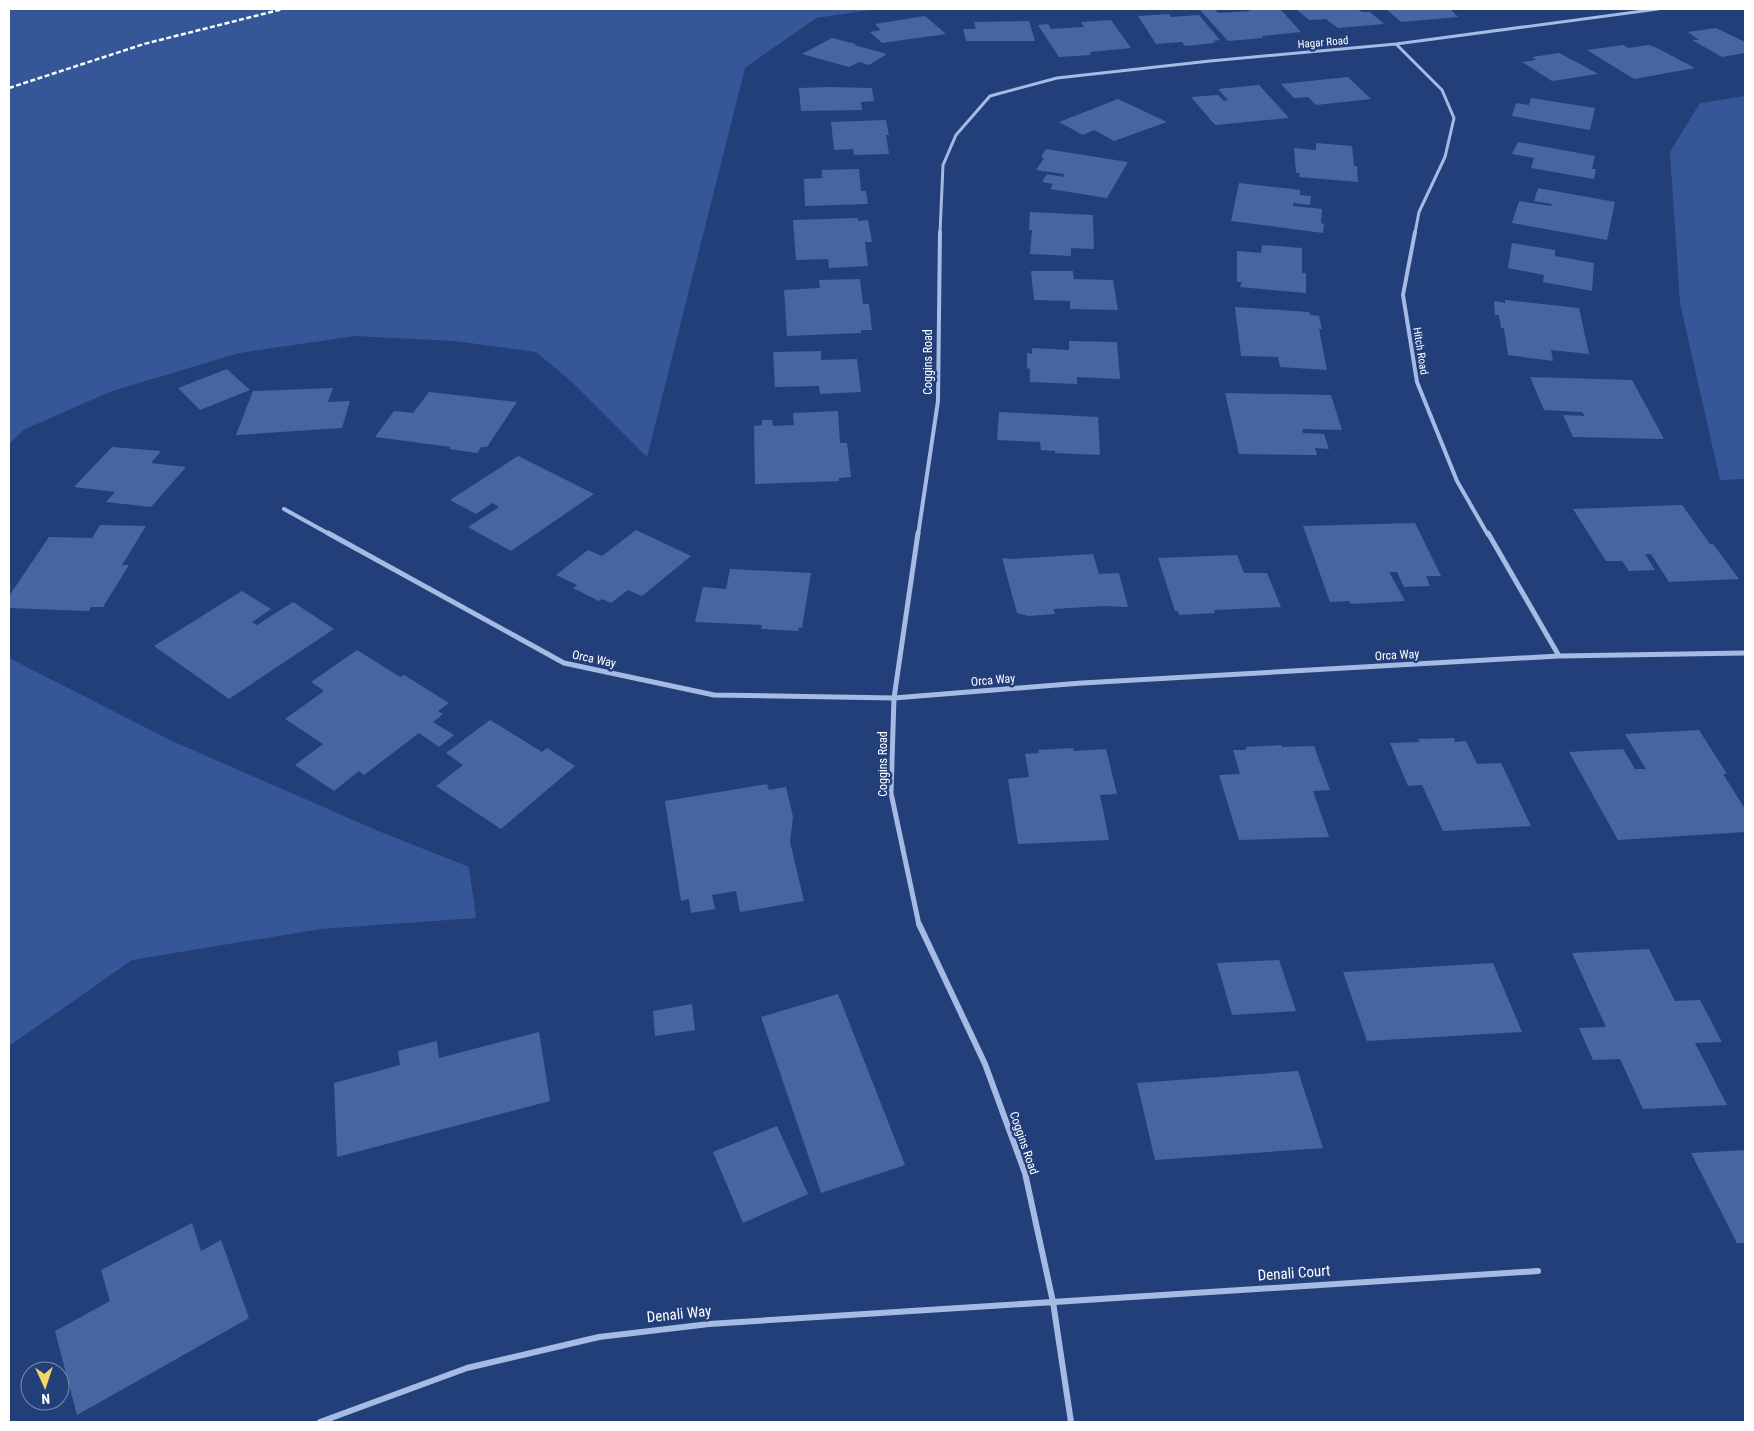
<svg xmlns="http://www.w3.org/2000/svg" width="1754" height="1431" font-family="'Roboto Condensed',sans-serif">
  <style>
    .green { fill: #365797 }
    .building { fill: #4766a1 }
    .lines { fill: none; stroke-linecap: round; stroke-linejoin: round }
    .minor-far3 { stroke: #a5bbe4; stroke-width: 3 }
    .minor-far2 { stroke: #a5bbe4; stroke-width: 4 }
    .minor-far1 { stroke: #a5bbe4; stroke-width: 5 }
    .minor { stroke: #a5bbe4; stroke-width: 6 }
    .rail { stroke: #fff; stroke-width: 2.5; stroke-dasharray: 5 2.5; stroke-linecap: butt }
    .labels { text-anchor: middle; stroke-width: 5; stroke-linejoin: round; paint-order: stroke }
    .far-street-label { font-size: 11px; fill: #fff; stroke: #233f7a }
    .street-label { font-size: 12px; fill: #fff; stroke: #233f7a }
    .near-street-label { font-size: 15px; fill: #fff; stroke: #233f7a }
  </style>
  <rect width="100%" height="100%" fill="#233f7a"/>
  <path class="green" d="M 9,9 L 877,9 L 816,18 L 745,68 L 647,457 L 571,381 L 536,352 L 455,341 L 355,336 L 239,353 L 112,391 L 23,430 L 9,444 Z
    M 1745,96 L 1745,479 L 1720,480 L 1680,303 L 1670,152 L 1700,103 Z
    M 9,658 L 172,741 L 376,830 L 469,867 L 476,918 L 320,929 L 132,960 L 9,1046 Z"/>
  <path class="building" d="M 1214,9 L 1218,13 L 1250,11 L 1249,9 L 1280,9 L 1301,32 L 1262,36 L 1263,38 L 1228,41 L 1200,10 Z
    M 1296,9 L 1357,9 L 1362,12 L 1370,12 L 1384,24 L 1338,28 L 1326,19 L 1309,20 Z
    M 1386,9 L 1450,9 L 1458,17 L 1401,22 Z
    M 1169,14 L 1171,17 L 1199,15 L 1220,40 L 1213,41 L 1215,43 L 1185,46 L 1182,42 L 1156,44 L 1138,16 Z
    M 925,16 L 946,34 L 882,43 L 870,32 L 881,30 L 875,24 Z
    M 1111,20 L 1131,48 L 1090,52 L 1091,55 L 1059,57 L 1038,25 L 1048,24 L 1051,29 L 1084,27 L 1081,22 Z
    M 1029,21 L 1035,41 L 966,41 L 963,29 L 976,29 L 974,22 Z
    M 1716,28 L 1745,42 L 1745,53 L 1722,57 L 1692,40 L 1699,40 L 1688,32 Z
    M 832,38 L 856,44 L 854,45 L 887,54 L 869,65 L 859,62 L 849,67 L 802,54 Z
    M 1623,45 L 1628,48 L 1649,45 L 1657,48 L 1695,68 L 1634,79 L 1587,50 Z
    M 1559,53 L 1584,66 L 1598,74 L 1552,81 L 1522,62 L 1536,60 L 1532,57 Z
    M 1348,77 L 1371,99 L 1316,105 L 1308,97 L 1294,98 L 1281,84 Z
    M 1259,85 L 1289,118 L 1215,125 L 1191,97 L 1218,95 L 1224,101 L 1228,100 L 1218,89 Z
    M 830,87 L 872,88 L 874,101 L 861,102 L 862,110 L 801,111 L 799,88 Z
    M 1531,98 L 1595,108 L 1590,130 L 1512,116 L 1516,103 L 1529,105 Z
    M 1118,99 L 1167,122 L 1114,141 L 1094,130 L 1083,135 L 1059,122 Z
    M 886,120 L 889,135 L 886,135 L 889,154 L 854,155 L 853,149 L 834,150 L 831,122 Z
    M 1518,142 L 1595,156 L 1592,169 L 1596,169 L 1594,179 L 1531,168 L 1534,158 L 1512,154 Z
    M 1316,143 L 1352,146 L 1354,166 L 1357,166 L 1358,182 L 1299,177 L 1300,173 L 1296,173 L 1294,148 L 1316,150 Z
    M 1046,149 L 1128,162 L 1107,198 L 1050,189 L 1053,184 L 1042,182 L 1047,174 L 1063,177 L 1064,174 L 1036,170 L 1044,158 L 1041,157 Z
    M 859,169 L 861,191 L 866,191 L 868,204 L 805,206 L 804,179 L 822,178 L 822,170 Z
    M 1239,183 L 1300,190 L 1300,195 L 1311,196 L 1310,205 L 1293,203 L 1293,206 L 1322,209 L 1321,223 L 1324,224 L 1323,233 L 1231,221 Z
    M 1538,188 L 1615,202 L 1607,240 L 1512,223 L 1519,201 L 1551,206 L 1552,204 L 1534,201 Z
    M 1030,212 L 1093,215 L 1094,249 L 1071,248 L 1071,256 L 1030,254 L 1032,230 L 1029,230 Z
    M 858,218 L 858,221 L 868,220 L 872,242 L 865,242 L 868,266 L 829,268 L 828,259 L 796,260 L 793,220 Z
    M 1512,243 L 1555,250 L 1555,256 L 1594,263 L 1592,291 L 1543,282 L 1544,275 L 1508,268 Z
    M 1262,245 L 1302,248 L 1302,273 L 1306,273 L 1306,293 L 1240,287 L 1242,282 L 1237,282 L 1237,251 L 1261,253 Z
    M 1031,271 L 1073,271 L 1074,279 L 1113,280 L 1118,310 L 1070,309 L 1070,301 L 1034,300 Z
    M 860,279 L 863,304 L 869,304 L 872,330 L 861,330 L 861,333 L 787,336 L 784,290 L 820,288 L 819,280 Z
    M 1505,300 L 1579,308 L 1589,354 L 1551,350 L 1553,361 L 1508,355 L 1504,328 L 1501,328 L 1499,315 L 1495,315 L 1494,301 L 1505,303 Z
    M 1235,307 L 1309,312 L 1310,315 L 1319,316 L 1322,329 L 1319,329 L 1327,370 L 1280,367 L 1278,357 L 1241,356 Z
    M 1069,341 L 1117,342 L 1120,379 L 1077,377 L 1077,384 L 1030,382 L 1030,369 L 1027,368 L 1027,353 L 1032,354 L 1032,348 L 1069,350 Z
    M 821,351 L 821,360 L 857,359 L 861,392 L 820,394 L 819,386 L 775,387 L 773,352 Z
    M 227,369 L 250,390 L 200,410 L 178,388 Z
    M 1530,377 L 1632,380 L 1664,439 L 1573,437 L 1563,415 L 1585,416 L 1582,412 L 1544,410 Z
    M 333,388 L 328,402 L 350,401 L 342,428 L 236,435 L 253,391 Z
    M 429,392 L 517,402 L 487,447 L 481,447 L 477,453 L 449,449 L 451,447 L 375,437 L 394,411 L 413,413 Z
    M 1225,393 L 1331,395 L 1342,430 L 1302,429 L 1303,433 L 1324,434 L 1329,449 L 1315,448 L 1317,455 L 1239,454 Z
    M 838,411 L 840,443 L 847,443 L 851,477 L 839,478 L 839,481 L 755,484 L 754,426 L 762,425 L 762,420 L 772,420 L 773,426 L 794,425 L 793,413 Z
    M 999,412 L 1098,417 L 1100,455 L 1055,453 L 1055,451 L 1041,450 L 1040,442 L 997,440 Z
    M 112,447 L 161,451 L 151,463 L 186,467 L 151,507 L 106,502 L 115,492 L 74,487 Z
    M 518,456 L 594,494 L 511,551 L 468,527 L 499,507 L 492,503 L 476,514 L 450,500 Z
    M 1682,505 L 1710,544 L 1713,544 L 1739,579 L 1669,582 L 1651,554 L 1645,554 L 1655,570 L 1629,571 L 1622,561 L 1606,561 L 1573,509 Z
    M 1415,523 L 1441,576 L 1426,576 L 1430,586 L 1404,587 L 1397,572 L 1389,572 L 1405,601 L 1351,604 L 1349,601 L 1330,602 L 1303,526 Z
    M 100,525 L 146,526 L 122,565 L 129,565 L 103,607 L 91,607 L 89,611 L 9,608 L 9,596 L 49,537 L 92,538 Z
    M 636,530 L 691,556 L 642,596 L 628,590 L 611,603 L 602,599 L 599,601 L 573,588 L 577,585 L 556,575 L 588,550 L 602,556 Z
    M 1093,554 L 1099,574 L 1119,573 L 1128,607 L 1104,606 L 1053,609 L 1055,614 L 1029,616 L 1017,613 L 1002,558 L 1014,559 Z
    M 1237,555 L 1244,573 L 1267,573 L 1281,607 L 1214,610 L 1215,613 L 1179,615 L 1178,611 L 1175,611 L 1158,558 Z
    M 730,569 L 811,573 L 802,628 L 799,627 L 798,631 L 761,629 L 762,625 L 695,622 L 703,587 L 726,589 Z
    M 242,591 L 271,609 L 252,622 L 257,625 L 293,602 L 334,629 L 229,699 L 154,646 Z
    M 357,650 L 400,677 L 404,675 L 449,703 L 438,711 L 443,714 L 433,722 L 454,735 L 439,747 L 419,733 L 364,775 L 359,771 L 334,791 L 295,765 L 323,744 L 285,719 L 324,691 L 311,682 Z
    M 490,720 L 542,752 L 547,748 L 575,766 L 501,829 L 436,786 L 463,765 L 446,753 Z
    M 1699,730 L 1727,774 L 1723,774 L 1745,809 L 1745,832 L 1618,840 L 1569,752 L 1623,749 L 1635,769 L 1646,769 L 1625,734 Z
    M 1454,738 L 1455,742 L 1466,741 L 1477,764 L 1501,763 L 1531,826 L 1443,831 L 1422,785 L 1408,786 L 1390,743 L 1420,742 L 1418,739 Z
    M 1281,745 L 1282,747 L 1314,746 L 1330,790 L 1313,791 L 1329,837 L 1239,840 L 1219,775 L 1240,774 L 1233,750 L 1246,750 L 1246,747 Z
    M 1073,748 L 1074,751 L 1106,749 L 1117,794 L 1100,795 L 1109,840 L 1018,844 L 1008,779 L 1029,777 L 1025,754 L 1039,753 L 1038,750 Z
    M 767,784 L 769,790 L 786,787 L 793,817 L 790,842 L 804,901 L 740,912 L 736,891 L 712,895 L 715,909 L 691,913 L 689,899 L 681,901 L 665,801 Z
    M 1649,949 L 1675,1001 L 1700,1000 L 1722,1042 L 1695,1043 L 1727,1105 L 1643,1109 L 1620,1059 L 1593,1060 L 1579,1028 L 1606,1027 L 1572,953 Z
    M 1279,960 L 1296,1011 L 1232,1015 L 1217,963 Z
    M 1493,963 L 1522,1032 L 1367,1041 L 1343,972 Z
    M 838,994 L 905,1165 L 821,1193 L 761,1017 Z
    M 692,1004 L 695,1030 L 655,1036 L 653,1011 Z
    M 539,1032 L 550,1101 L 337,1157 L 334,1083 L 400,1065 L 398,1051 L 437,1041 L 439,1058 Z
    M 1298,1071 L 1323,1148 L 1155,1160 L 1137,1083 Z
    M 777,1126 L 808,1194 L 743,1223 L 713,1152 Z
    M 1745,1150 L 1745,1243 L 1737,1243 L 1691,1153 Z
    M 192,1223 L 201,1251 L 221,1240 L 249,1318 L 77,1415 L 55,1331 L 110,1301 L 101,1270 Z"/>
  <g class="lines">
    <path class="minor-far3" d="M 1396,44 L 1442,90 L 1454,118 L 1445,157 L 1419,212 L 1415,233
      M 940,233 L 943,165 L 956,135 L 990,96 L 1057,78 L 1210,61 L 1396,44 L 1658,9"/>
    <path class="minor-far2" d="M 1415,232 L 1403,295 L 1417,382 L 1457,481 L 1488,535
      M 284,509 L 331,535
      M 918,535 L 938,401 L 940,232"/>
    <path class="minor-far1" d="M 328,533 L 564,663 L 714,695 L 894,698 L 1082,683 L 1559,656 L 1745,653
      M 918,533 L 894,698 L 891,793 L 919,925
      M 1488,533 L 1559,656"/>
    <path class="minor" d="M 919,924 L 985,1064 L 1025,1173 L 1053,1302 L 1071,1422
      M 320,1422 L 467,1368 L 599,1337 L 709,1324 L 1538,1271"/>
    <path class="rail" d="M 9,88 L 144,44 L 283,9"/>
  </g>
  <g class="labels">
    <g class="far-street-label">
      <text transform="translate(1323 42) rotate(-5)" y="4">Hagar Road</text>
      <text transform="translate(1421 351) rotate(81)" y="4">Hitch Road</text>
    </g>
    <g class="street-label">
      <text transform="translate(928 362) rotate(-90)" y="4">Coggins Road</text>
      <text transform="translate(1397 655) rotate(-3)" y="4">Orca Way</text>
      <text transform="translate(594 659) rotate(12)" y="4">Orca Way</text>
      <text transform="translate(993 680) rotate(-5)" y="4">Orca Way</text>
      <text transform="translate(883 764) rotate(-90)" y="4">Coggins Road</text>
      <text transform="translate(1024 1143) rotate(71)" y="4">Coggins Road</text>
    </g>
    <g class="near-street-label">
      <text transform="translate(1294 1273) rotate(-4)" y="5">Denali Court</text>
      <text transform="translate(679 1314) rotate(-6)" y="5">Denali Way</text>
    </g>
  </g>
  <rect width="1754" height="1431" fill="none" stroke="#ffffff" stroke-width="20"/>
  <g transform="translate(45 1386) rotate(177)"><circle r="24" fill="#233f7a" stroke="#7b8caf"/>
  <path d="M0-4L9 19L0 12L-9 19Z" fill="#efd768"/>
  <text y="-8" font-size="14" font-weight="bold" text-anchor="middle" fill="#ffffff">N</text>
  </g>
</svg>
